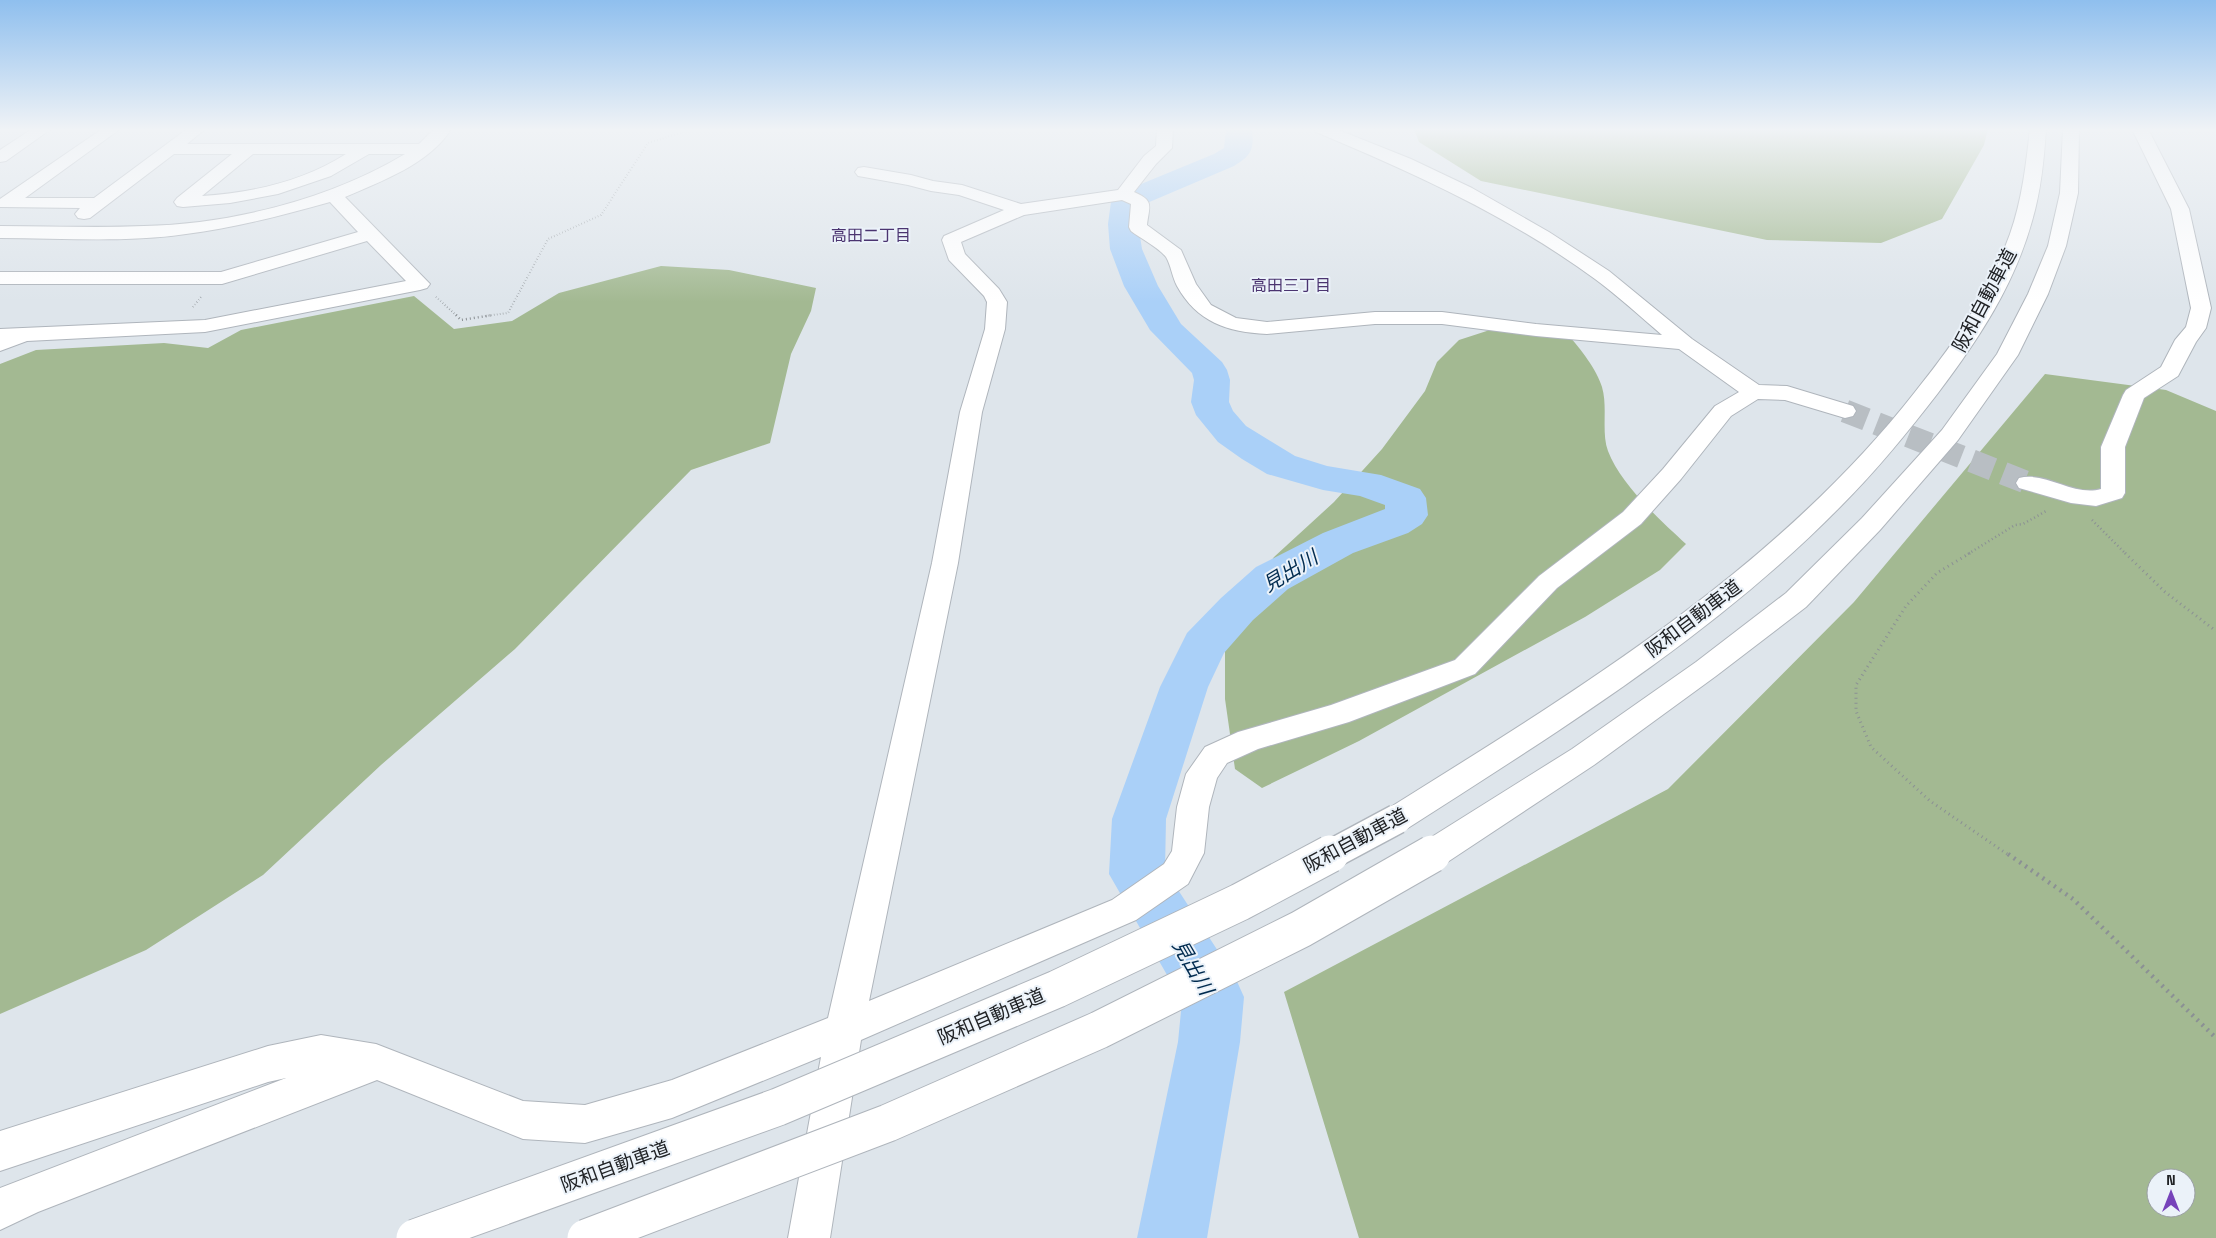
<svg xmlns="http://www.w3.org/2000/svg" width="2216" height="1238" font-family="'Space Grotesk','Noto Sans JP',sans-serif">
  <style>
    .green { fill: #a3b992; fill-rule: evenodd }
    .lines { fill: none; stroke-linecap: round; stroke-linejoin: round }
    .river { fill: #aad0f8; fill-rule: evenodd }
    .minor-tunnel { stroke: #b8bec3; stroke-width: 23; stroke-dasharray: 23 11; stroke-linecap: butt }
    .minor-casing { stroke: #afb5bc; stroke-width: 2 }
    .highway-casing { stroke: #afb5bc; stroke-width: 2 }
    .path-far3 { stroke: #8b9094; stroke-width: 2; stroke-dasharray: 0.5 2.5; stroke-linecap: butt }
    .path-far2 { stroke: #8b9094; stroke-width: 2.5; stroke-dasharray: 1 3; stroke-linecap: butt }
    .path-far1 { stroke: #8b9094; stroke-width: 3; stroke-dasharray: 1 4; stroke-linecap: butt }
    .path { stroke: #8b9094; stroke-width: 4.5; stroke-dasharray: 2 5; stroke-linecap: butt }
    .minor { fill: #fff; fill-rule: evenodd }
    .highway { fill: #fff; fill-rule: evenodd }
    .highway-bridge-far1-casing { stroke: #afb5bc; stroke-width: 32; stroke-linecap: butt }
    .highway-bridge-casing { stroke: #afb5bc; stroke-width: 39; stroke-linecap: butt }
    .highway-bridge-far1 { stroke: #fff; stroke-width: 29 }
    .highway-bridge { stroke: #fff; stroke-width: 37 }
    .labels { text-anchor: middle; stroke-width: 4; stroke-linejoin: round; paint-order: stroke }
    .far-neighbourhood-label { font-size: 16px; fill: #4b3470; stroke: #ebf2f9 }
    .street-label { font-size: 19px; fill: #202225; stroke: #ebf2f9 }
    .water-label { font-size: 20px; font-style: italic; fill: #002b4f; stroke: #ebf2f9 }
  </style>
  <rect width="100%" height="100%" fill="#dee5eb"/>
  <path class="green" d="M 1414,129 L 1988,129 L 1984,145 L 1942,219 L 1881,243 L 1767,240 L 1481,181 L 1419,142 Z
    M 661,266 L 729,270 L 816,288 L 811,311 L 791,354 L 770,443 L 691,470 L 515,649 L 381,765 L 263,875 L 146,950 L 0,1014 L 0,364 L 36,350 L 164,343 L 208,348 L 241,330 L 414,296 L 454,329 L 512,321 L 559,293 Z
    M 1496,328 L 1569,336 C 1580,348 1597,370 1602,387 C 1608,407 1601,432 1608,451 C 1620,484 1661,521 1686,544 L 1660,570 L 1585,617 L 1359,741 L 1262,788 L 1235,769 L 1225,699 L 1225,623 L 1274,557 L 1334,502 L 1382,449 L 1425,391 L 1437,362 L 1459,340 Z
    M 2045,374 L 2166,390 L 2216,411 L 2216,1238 L 1359,1238 L 1284,992 L 1668,789 L 1854,602 ZM 2156,1178 L 2186,1178 L 2186,1208 L 2156,1208 Z"/>
  <g class="lines">
    <path class="river" d="M 1226,129 L 1252,129 C 1254,150 1252,155 1234,166 L 1140,206 L 1138,224 L 1142,249 L 1158,286 L 1181,324 L 1222,362 L 1227,370 L 1230,380 L 1229,402 L 1233,411 L 1246,426 L 1295,456 L 1327,466 L 1381,475 L 1420,489 L 1426,498 L 1428,515 L 1422,524 L 1408,533 L 1353,553 L 1288,589 L 1253,620 L 1224,653 L 1208,687 L 1166,819 L 1165,870 L 1235,977 L 1244,997 L 1240,1042 L 1207,1238 L 1137,1238 L 1178,1042 L 1182,1001 L 1109,874 L 1112,819 L 1160,687 L 1187,633 L 1221,598 L 1256,567 L 1323,533 L 1385,509 L 1385,505 L 1360,496 L 1323,490 L 1267,474 L 1242,459 L 1218,442 L 1196,415 L 1191,402 L 1194,380 L 1192,373 L 1150,330 L 1124,286 L 1110,249 L 1108,224 L 1111,202 L 1115,196 L 1129,189 L 1214,154 L 1224,148 Z"/>
    <path class="minor-tunnel" d="M 1845,411 L 2028,483"/>
    <g class="minor-casing">
      <path id="minor" d="M 32,129 L 51,129 L 6,161 L 0,162 L 0,150 Z
        M 102,129 L 120,129 L 25,198 L 94,198 L 187,129 L 205,129 L 187,144 L 419,144 L 434,129 L 451,129 C 431,163 380,182 345,197 L 430,284 L 427,288 L 420,290 L 205,332 L 27,341 L 0,351 L 0,329 L 205,320 L 406,281 L 367,241 L 222,284 L 0,284 L 0,272 L 221,272 L 358,232 L 330,202 C 283,215 235,228 186,234 C 126,243 61,238 0,238 L 0,226 C 48,226 96,228 144,226 C 232,224 330,199 405,154 L 369,154 L 331,176 L 278,194 L 230,203 L 183,207 L 177,206 L 174,202 L 177,198 L 232,154 L 174,154 L 90,218 L 84,219 L 78,218 L 75,214 L 80,208 L 0,207 L 0,199 ZM 253,154 L 346,154 C 304,181 251,193 202,196 Z
        M 1157,129 L 1173,129 L 1172,148 L 1156,164 L 1134,192 C 1155,201 1149,206 1147,225 L 1181,250 L 1196,284 L 1211,305 L 1236,318 L 1267,322 L 1375,312 L 1442,312 L 1536,324 L 1662,335 C 1640,316 1618,296 1595,279 C 1509,216 1414,173 1316,132 L 1314,129 L 1336,129 L 1411,159 L 1472,188 L 1549,232 L 1609,271 L 1692,339 L 1759,385 L 1787,386 L 1853,406 L 1856,411 L 1853,416 L 1845,418 L 1785,400 L 1758,399 L 1731,416 L 1681,479 L 1641,524 L 1557,588 L 1475,674 L 1349,722 L 1258,749 L 1227,763 L 1217,778 L 1209,807 L 1204,853 L 1188,884 L 1136,920 L 861,1040 L 830,1238 L 788,1238 L 821,1057 L 672,1118 L 585,1143 L 523,1139 L 377,1080 L 38,1212 L 0,1230 L 0,1188 L 286,1078 L 268,1082 L 0,1171 L 0,1131 L 268,1046 L 321,1035 L 376,1044 L 523,1101 L 585,1105 L 672,1080 L 828,1018 L 932,563 L 960,412 L 985,329 L 987,302 L 984,296 L 949,260 L 942,240 L 944,236 L 1004,210 L 959,195 L 931,191 L 908,185 L 864,177 L 858,176 L 855,172 L 858,168 L 864,167 L 911,175 L 933,181 L 962,185 L 1021,204 L 1118,190 L 1144,156 L 1156,146 ZM 1122,200 L 1131,204 L 1129,227 L 1131,231 C 1140,238 1159,248 1166,257 C 1171,265 1172,277 1177,286 C 1197,322 1227,332 1267,334 L 1375,324 L 1442,324 L 1536,336 L 1679,349 L 1739,392 L 1715,406 L 1663,469 L 1623,512 L 1539,576 L 1455,660 L 1331,705 L 1238,732 L 1205,747 L 1186,774 L 1177,807 L 1172,851 L 1164,864 L 1112,900 L 869,1001 L 958,563 L 982,412 L 1005,329 L 1007,302 L 999,289 L 965,254 L 961,242 L 1024,215 Z
        M 2132,129 L 2148,129 L 2189,209 L 2211,308 L 2206,328 L 2196,342 L 2178,376 L 2144,398 L 2125,447 L 2125,493 L 2122,498 L 2096,506 L 2071,503 L 2019,488 L 2016,483 L 2019,478 C 2046,471 2074,497 2101,489 L 2101,447 L 2123,395 L 2126,390 L 2161,367 L 2175,340 L 2186,327 L 2191,308 L 2171,209 Z"/>
    </g>
    <g class="highway-casing">
      <path id="highway" d="M 2030,129 L 2046,129 C 2044,160 2041,191 2032,221 C 2014,286 1978,340 1938,393 C 1908,432 1877,470 1842,505 C 1716,634 1559,731 1408,828 L 1397,832 L 1386,828 L 1381,819 L 1386,810 C 1576,691 1775,571 1915,392 C 1956,341 1987,296 2010,234 C 2022,200 2026,165 2030,129 Z
        M 2063,129 L 2079,129 L 2078,193 L 2066,246 L 2048,294 L 2018,355 L 1958,440 L 1880,530 L 1806,607 L 1716,676 L 1594,765 L 1446,863 L 1434,867 L 1422,863 L 1418,853 L 1422,843 L 1572,749 L 1696,662 L 1786,593 L 1862,518 L 1942,430 L 1997,354 L 2028,294 L 2048,246 L 2060,193 Z"/>
    </g>
    <path class="path-far3" d="M 436,297 L 457,316
      M 193,307 L 201,297
      M 485,316 L 508,313 L 548,239 L 601,215 L 648,143 L 693,129"/>
    <path class="path-far2" d="M 456,315 L 461,320 L 493,315
      M 2092,520 L 2126,554
      M 1968,554 L 2015,525 L 2023,524 L 2048,510"/>
    <path class="path-far1" d="M 1970,553 L 1937,573 L 1906,606 L 1856,685 L 1856,711 L 1871,747 L 1930,801 L 2010,856
      M 2125,553 L 2165,592 L 2216,631"/>
    <path class="path" d="M 2008,854 L 2073,899 L 2216,1038"/>
    <use href="#minor" class="minor"/>
    <use href="#highway" class="highway"/>
    <g class="highway-bridge-far1-casing">
      <path id="highway-bridge-far1" d="M 1328,856 L 1397,819
        M 1429,856 L 1434,853"/>
    </g>
    <g class="highway-bridge-casing">
      <path id="highway-bridge" d="M 415,1238 L 778,1107 L 1057,989 L 1240,902 L 1330,854
        M 586,1238 L 888,1123 L 1099,1030 L 1301,929 L 1432,854"/>
    </g>
    <use href="#highway-bridge-far1" class="highway-bridge-far1"/>
    <use href="#highway-bridge" class="highway-bridge"/>
  </g>
  <linearGradient id="sky" x2="0" y2="1"><stop stop-color="#8fbfee"/><stop offset="0.43" stop-color="#f0f3f6"/><stop offset="1" stop-color="#f0f3f6" stop-opacity="0"/></linearGradient>
  <rect width="2216" height="302" fill="url(#sky)"/>
  <g class="labels">
    <g class="far-neighbourhood-label">
      <text x="871" y="241">高田二丁目</text>
      <text x="1291" y="291">高田三丁目</text>
    </g>
    <g class="street-label">
      <text transform="translate(1984 300) rotate(-62)" y="7">阪和自動車道</text>
      <text transform="translate(1693 618) rotate(-37)" y="7">阪和自動車道</text>
      <text transform="translate(1355 840) rotate(-28)" y="7">阪和自動車道</text>
      <text transform="translate(991 1016) rotate(-23)" y="7">阪和自動車道</text>
      <text transform="translate(615 1166) rotate(-20)" y="7">阪和自動車道</text>
    </g>
    <g class="water-label">
      <text transform="translate(1290 571) rotate(-31)" y="7">見出川</text>
      <text transform="translate(1193 967) rotate(60)" y="7">見出川</text>
    </g>
  </g>
  <g transform="translate(2171 1193)"><circle r="24" fill="#ebf2f9" stroke="#9a9fa4"/>
  <path d="M0-4L9 19L0 12L-9 19Z" fill="#7643ba"/>
  <text y="-8" font-size="14" font-weight="bold" text-anchor="middle" fill="#202225">N</text>
  </g>
</svg>
